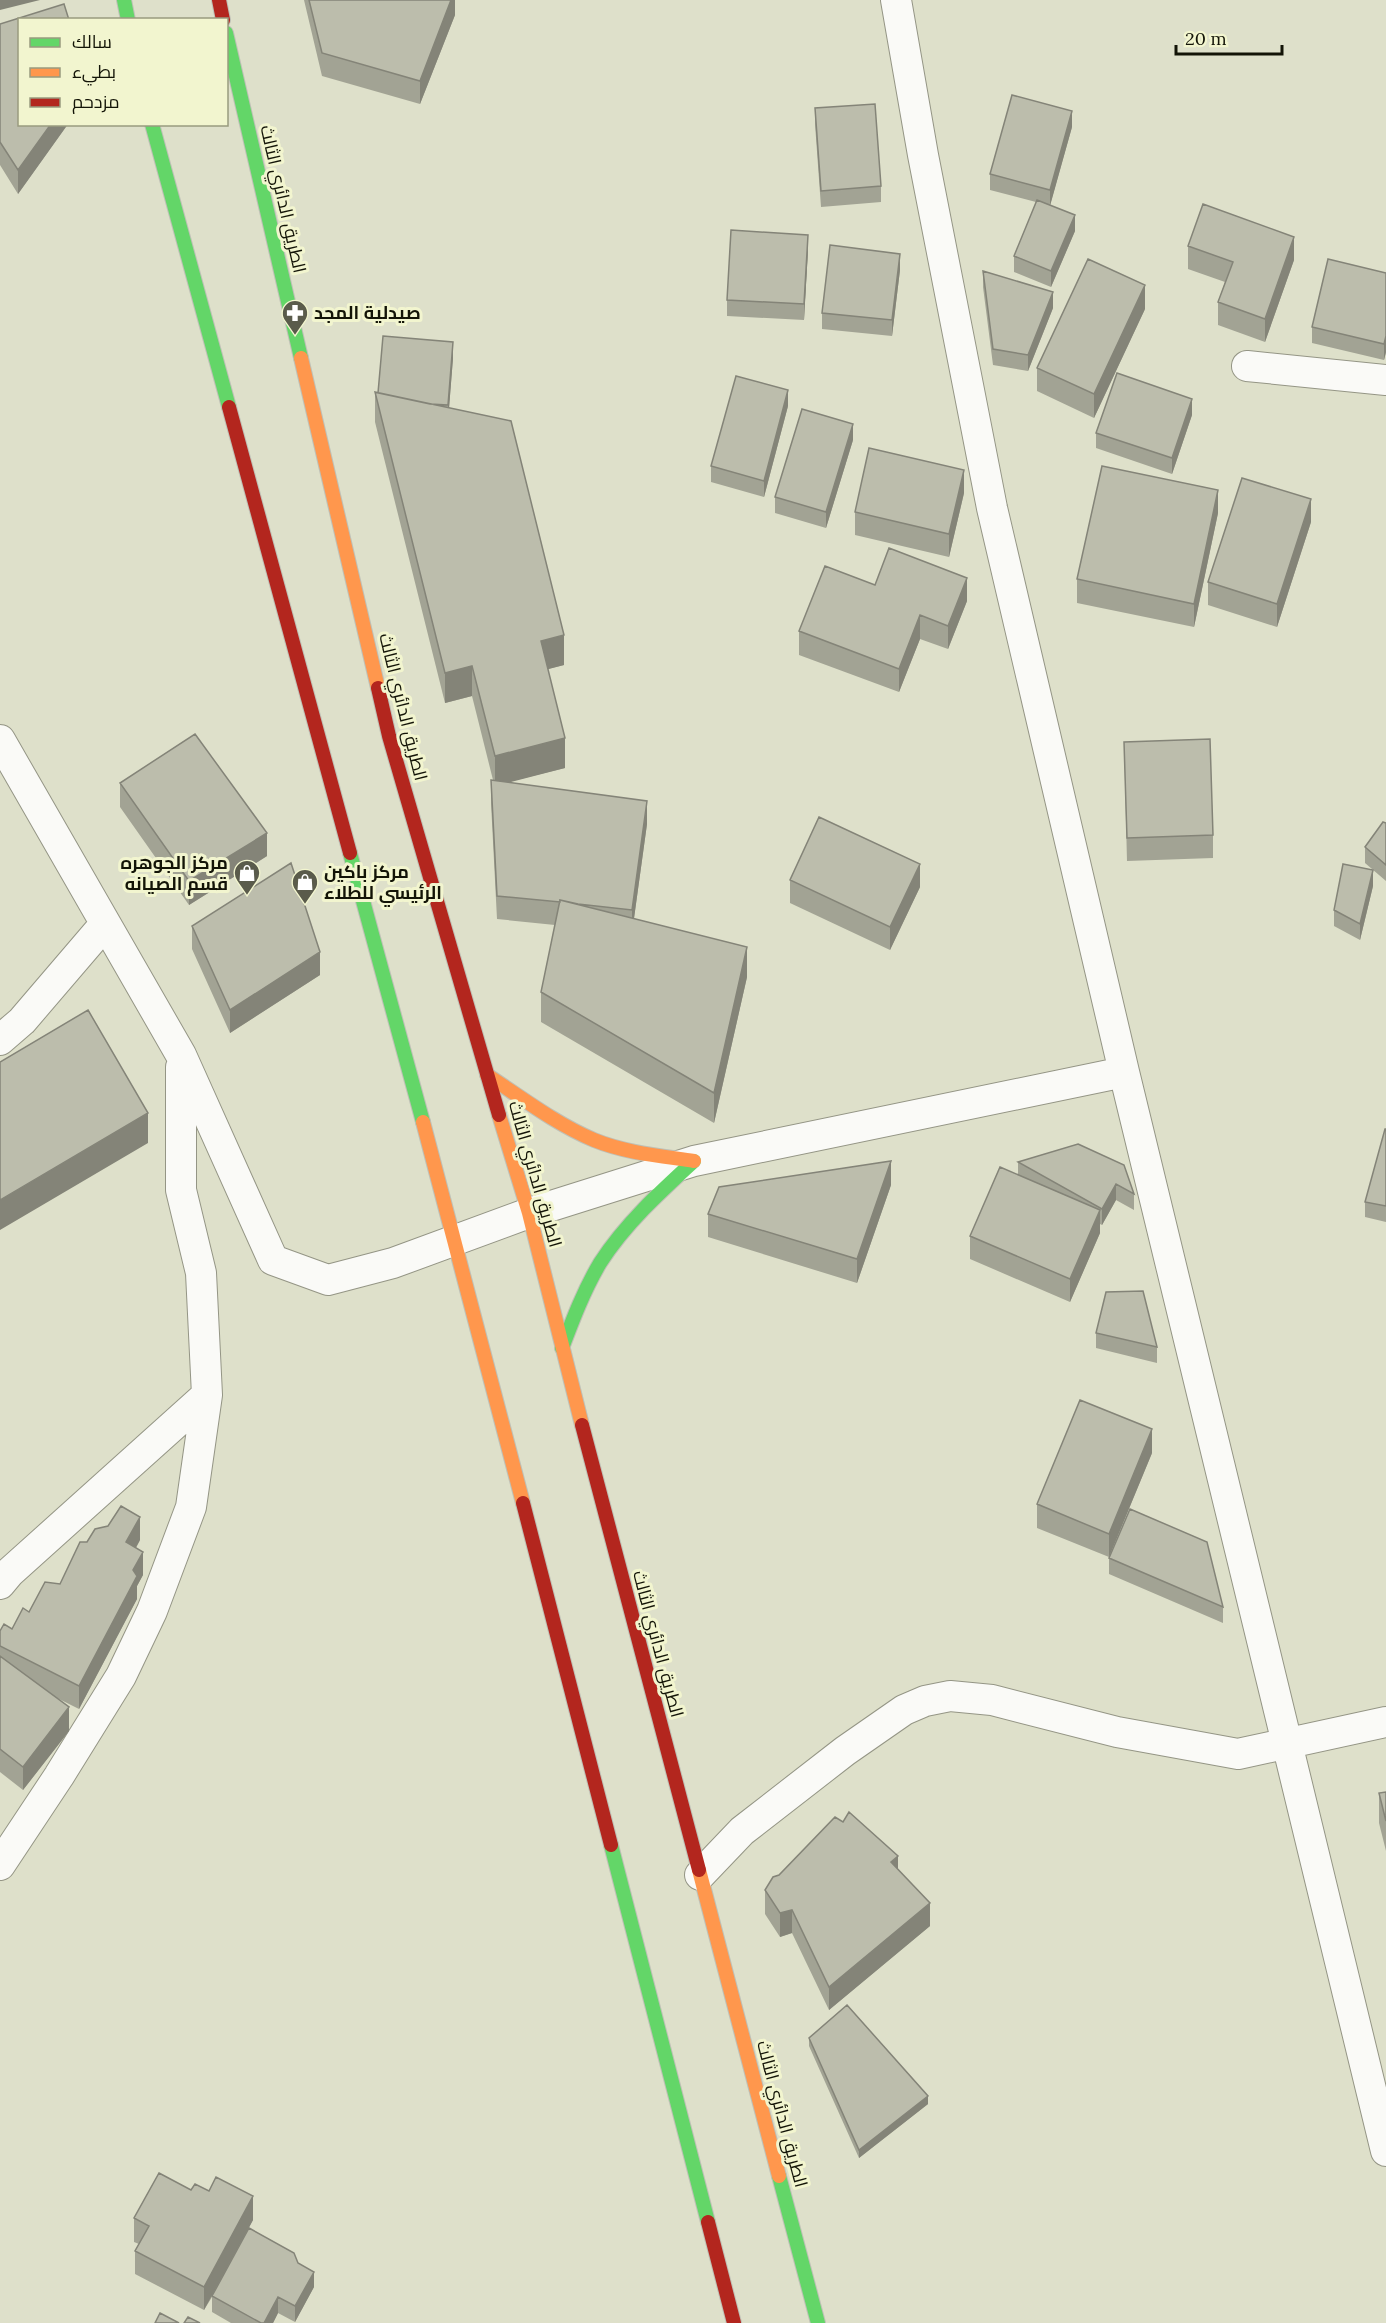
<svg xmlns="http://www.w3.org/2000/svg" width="1386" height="2323" font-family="Lora,Cairo,serif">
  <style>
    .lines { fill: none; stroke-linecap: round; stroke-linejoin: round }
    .street-casing { stroke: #949585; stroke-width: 32 }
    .fast-casing { stroke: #bfc0b6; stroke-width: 16 }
    .slow-casing { stroke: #bfc0b6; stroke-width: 16 }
    .jam-casing { stroke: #bfc0b6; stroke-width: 16 }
    .street { stroke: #fafaf7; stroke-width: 30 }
    .fast { stroke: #63d668; stroke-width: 14 }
    .slow { stroke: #ff974d; stroke-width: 14 }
    .jam { stroke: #b3261e; stroke-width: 14 }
    .wall { fill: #a2a394 }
    .shaded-wall { fill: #848478 }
    .building { fill: #bcbdac; stroke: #848478; stroke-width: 1.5 }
    .labels { text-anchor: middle; stroke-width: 6; stroke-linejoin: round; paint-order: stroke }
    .street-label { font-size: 18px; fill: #131407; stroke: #f2f5cf }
    .poi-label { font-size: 18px; font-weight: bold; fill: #131407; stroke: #f2f5cf; text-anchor: start }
  </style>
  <rect width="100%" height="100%" fill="#dee0ca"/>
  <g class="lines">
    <g class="street-casing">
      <path id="street" d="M 896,0 L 923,155 L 992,508 L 1124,1072 L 1386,2151
        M 1247,366 L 1386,380
        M 0,740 L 181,1055 L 273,1260 L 328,1280 L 393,1263 L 529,1213 L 694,1161 L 1124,1072
        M 0,1040 L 22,1021 L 105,924
        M 0,1584 L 10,1572 L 207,1395
        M 0,1865 L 59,1776 L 121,1676 L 152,1611 L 191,1507 L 207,1395 L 201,1273 L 181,1190 L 181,1067
        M 700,1875 L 742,1831 L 845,1751 L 904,1710 L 925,1701 L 950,1696 L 992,1700 L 1117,1732 L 1238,1754 L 1386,1722"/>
    </g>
    <g class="fast-casing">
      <path id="fast" d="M 124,0 L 128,20
        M 226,33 L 301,358
        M 152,124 L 229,407
        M 350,853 L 423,1122
        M 562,1348 C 573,1319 584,1290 600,1263 C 625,1224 660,1192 694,1161
        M 611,1845 L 708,2222
        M 779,2176 L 818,2323"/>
    </g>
    <g class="slow-casing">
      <path id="slow" d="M 301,358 L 378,688
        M 487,1075 C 522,1098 556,1124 594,1140 C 626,1153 661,1156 694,1161
        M 499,1115 L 529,1213 L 582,1425
        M 423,1122 L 523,1503
        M 699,1870 L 779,2176"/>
    </g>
    <g class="jam-casing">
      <path id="jam" d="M 219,0 L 223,20
        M 229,407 L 350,853
        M 378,688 L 389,736 L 499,1115
        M 582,1425 L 699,1870
        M 523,1503 L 611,1845
        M 708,2222 L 734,2323"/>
    </g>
    <use href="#street" class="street"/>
    <use href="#fast" class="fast"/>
    <use href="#slow" class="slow"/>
    <use href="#jam" class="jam"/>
  </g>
  <path class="wall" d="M 304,0 L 455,0 L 455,15 L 420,104 L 322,76 Z
    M 0,24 L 20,124 L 68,124 L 18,194 L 0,165 Z
    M 815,108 L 881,186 L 881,202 L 821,207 L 815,124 Z
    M 1072,127 L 1050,205 L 1075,231 L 1051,287 L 1014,272 L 1014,256 L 1036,202 L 990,190 L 990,174 Z
    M 1188,246 L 1294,260 L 1265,342 L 1218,325 L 1218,302 L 1225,282 L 1188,269 Z
    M 808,250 L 804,320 L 727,316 L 727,300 Z
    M 900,270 L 892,336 L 822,329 L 822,313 Z
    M 983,271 L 1053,308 L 1028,371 L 993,365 L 983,287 Z
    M 1386,273 L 1386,352 L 1384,360 L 1312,343 L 1312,327 Z
    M 1145,309 L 1094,418 L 1037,391 L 1037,368 Z
    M 453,358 L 449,408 L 564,665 L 548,669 L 565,768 L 508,782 L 647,824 L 634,918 L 747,977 L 714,1123 L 541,1022 L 541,992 L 555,925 L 497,919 L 491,803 L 491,780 L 493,780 L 472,696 L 445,703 L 375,422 L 375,392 L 378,393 Z
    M 788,406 L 764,497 L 711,482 L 711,466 Z
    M 1192,415 L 1172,474 L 1096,448 L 1096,433 Z
    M 853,440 L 826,528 L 775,513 L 775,497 Z
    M 964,493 L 949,557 L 855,535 L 855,512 Z
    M 1218,513 L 1194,627 L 1077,603 L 1077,579 Z
    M 1311,522 L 1277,627 L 1208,605 L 1208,582 Z
    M 875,585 L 967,601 L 948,649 L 920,639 L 899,692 L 799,655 L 799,631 Z
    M 1124,742 L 1213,835 L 1213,858 L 1127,861 Z
    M 120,783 L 267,856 L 189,905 L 120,807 Z
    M 1386,823 L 1386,881 L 1365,863 L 1365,847 Z
    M 790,880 L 920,887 L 890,950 L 790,903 Z
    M 1373,886 L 1360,940 L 1334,926 L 1334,910 Z
    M 192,926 L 320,975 L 230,1033 L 192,949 Z
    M 1386,1129 L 1386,1222 L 1365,1217 L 1365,1202 Z
    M 1078,1144 L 1134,1194 L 1134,1210 L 1116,1200 L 1102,1225 L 1100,1224 L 1100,1233 L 1070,1302 L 970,1259 L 970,1236 L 1018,1175 L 1018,1162 Z
    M 891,1185 L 857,1283 L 708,1237 L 708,1214 Z
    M 1096,1333 L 1157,1347 L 1157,1363 L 1096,1348 Z
    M 1152,1453 L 1109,1557 L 1037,1528 L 1037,1504 Z
    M 140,1540 L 136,1548 L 143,1575 L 137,1586 L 137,1599 L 79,1709 L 55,1697 L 69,1731 L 23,1790 L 0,1772 L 0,1631 L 12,1629 L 60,1584 Z
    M 1109,1558 L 1223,1607 L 1223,1623 L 1109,1574 Z
    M 1386,1792 L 1386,1851 L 1379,1823 L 1379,1793 Z
    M 898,1869 L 930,1926 L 829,2010 L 792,1933 L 780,1937 L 765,1914 L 765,1890 Z
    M 809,2038 L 928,2104 L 859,2158 L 809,2046 Z
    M 191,2190 L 253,2220 L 227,2269 L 298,2263 L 314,2287 L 295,2322 L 278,2313 L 273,2323 L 231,2323 L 212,2312 L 212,2297 L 204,2310 L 135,2274 L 135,2251 L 139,2244 L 134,2242 L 134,2218 Z"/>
  <path class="shaded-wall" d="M 0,0 L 40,0 L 0,10 Z
    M 451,0 L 455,0 L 455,15 L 420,104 L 420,81 Z
    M 1072,111 L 1072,127 L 1050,206 L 1050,190 Z
    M 51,124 L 68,124 L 18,194 L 18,170 Z
    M 1075,215 L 1075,231 L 1051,287 L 1051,271 Z
    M 808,235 L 808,250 L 804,320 L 804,304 Z
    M 1294,237 L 1294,260 L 1265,342 L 1265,319 Z
    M 900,254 L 900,270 L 892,336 L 892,320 Z
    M 1145,285 L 1145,309 L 1094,418 L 1094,394 Z
    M 1053,292 L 1053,308 L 1028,371 L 1028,355 Z
    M 1386,336 L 1386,352 L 1384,360 L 1384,344 Z
    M 453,342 L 453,358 L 448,421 L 448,405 Z
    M 788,390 L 788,406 L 764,497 L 764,481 Z
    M 1192,399 L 1192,415 L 1172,474 L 1172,458 Z
    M 853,424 L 853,440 L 826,528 L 826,512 Z
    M 964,470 L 964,493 L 949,557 L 949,534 Z
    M 1218,490 L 1218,513 L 1194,627 L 1194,604 Z
    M 1311,499 L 1311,522 L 1277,627 L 1277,604 Z
    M 967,578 L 967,601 L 948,649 L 948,626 Z
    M 920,615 L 920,639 L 899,692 L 899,669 Z
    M 564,635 L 564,665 L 541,671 L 541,641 Z
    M 472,666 L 472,696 L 445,703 L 445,673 Z
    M 565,738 L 565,768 L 495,786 L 495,756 Z
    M 647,801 L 647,824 L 632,933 L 632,910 Z
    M 267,833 L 267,856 L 189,905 L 189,881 Z
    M 920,864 L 920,887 L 890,950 L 890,927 Z
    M 1373,870 L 1373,886 L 1360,940 L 1360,924 Z
    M 747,947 L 747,977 L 714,1123 L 714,1093 Z
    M 320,952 L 320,975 L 230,1033 L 230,1010 Z
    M 148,1113 L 148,1143 L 0,1230 L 0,1200 Z
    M 891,1161 L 891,1185 L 857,1283 L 857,1259 Z
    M 1116,1184 L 1116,1200 L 1102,1225 L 1102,1209 Z
    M 1100,1210 L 1100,1233 L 1070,1302 L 1070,1279 Z
    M 1152,1429 L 1152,1453 L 1109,1557 L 1109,1534 Z
    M 140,1517 L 140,1540 L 126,1565 L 126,1542 Z
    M 143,1552 L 143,1575 L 137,1586 L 137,1599 L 79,1709 L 79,1686 L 133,1570 Z
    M 69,1707 L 69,1731 L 23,1790 L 23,1767 Z
    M 898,1856 L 898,1879 L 891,1862 Z
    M 930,1903 L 930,1926 L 829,2010 L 829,1987 Z
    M 792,1910 L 792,1933 L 780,1937 L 780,1913 Z
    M 928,2096 L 928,2104 L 859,2158 L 859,2150 Z
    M 253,2196 L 253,2220 L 204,2310 L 204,2287 Z
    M 314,2272 L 314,2287 L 295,2322 L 295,2306 Z
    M 278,2297 L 278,2313 L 273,2323 L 264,2323 Z"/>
  <path class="building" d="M 309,0 L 451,0 L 420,81 L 322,53 Z
    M 64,4 L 69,20 L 20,20 L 20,124 L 51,124 L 18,170 L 0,142 L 0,24 Z
    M 1012,95 L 1072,111 L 1050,190 L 990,174 Z
    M 875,104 L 881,186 L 821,191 L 815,108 Z
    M 1037,200 L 1075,215 L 1051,271 L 1014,256 Z
    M 1203,204 L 1294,237 L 1265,319 L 1218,302 L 1233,262 L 1188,246 Z
    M 731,230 L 808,235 L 804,304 L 727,300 Z
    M 830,245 L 900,254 L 892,320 L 822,313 Z
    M 1088,259 L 1145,285 L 1094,394 L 1037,368 Z
    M 1328,259 L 1386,273 L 1386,336 L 1384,344 L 1312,327 Z
    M 983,271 L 1053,292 L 1028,355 L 993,349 Z
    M 383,336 L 453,342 L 448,405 L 430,404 L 378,393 Z
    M 1117,373 L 1192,399 L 1172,458 L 1096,433 Z
    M 736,376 L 788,390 L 764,481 L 711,466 Z
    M 375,392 L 511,421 L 564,635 L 541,641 L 565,738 L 495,756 L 472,666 L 445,673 Z
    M 802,409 L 853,424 L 826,512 L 775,497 Z
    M 869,448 L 964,470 L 949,534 L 855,512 Z
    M 1102,466 L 1218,490 L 1194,604 L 1077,579 Z
    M 1242,478 L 1311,499 L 1277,604 L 1208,582 Z
    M 889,548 L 967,578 L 948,626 L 920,615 L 899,669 L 799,631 L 825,566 L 875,585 Z
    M 195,734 L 267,833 L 189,881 L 120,783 Z
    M 1210,739 L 1213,835 L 1127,838 L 1124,742 Z
    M 491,780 L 647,801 L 632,910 L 578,904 L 560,900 L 560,902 L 497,896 Z
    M 819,817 L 920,864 L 890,927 L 790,880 Z
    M 1383,822 L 1386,823 L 1386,865 L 1365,847 Z
    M 291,863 L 320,952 L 230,1010 L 192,926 Z
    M 1343,864 L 1373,870 L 1360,924 L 1334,910 Z
    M 560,900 L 747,947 L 714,1093 L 541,992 Z
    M 88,1010 L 148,1113 L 0,1200 L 0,1062 Z
    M 1385,1129 L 1386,1129 L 1386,1206 L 1365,1202 Z
    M 1078,1144 L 1124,1165 L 1134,1194 L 1116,1184 L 1102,1209 L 1018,1162 Z
    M 891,1161 L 857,1259 L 708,1214 L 719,1187 Z
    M 1000,1167 L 1100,1210 L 1070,1279 L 970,1236 Z
    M 1143,1291 L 1157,1347 L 1096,1333 L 1106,1292 Z
    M 1080,1400 L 1152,1429 L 1109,1534 L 1037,1504 Z
    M 121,1506 L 140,1517 L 126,1542 L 143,1552 L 133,1570 L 137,1576 L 79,1686 L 0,1646 L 0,1631 L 4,1624 L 12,1629 L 23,1608 L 29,1612 L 45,1582 L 60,1584 L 80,1542 L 87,1542 L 95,1529 L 108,1526 Z
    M 1130,1509 L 1207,1542 L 1223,1607 L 1109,1558 Z
    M 0,1656 L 69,1707 L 23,1767 L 0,1749 Z
    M 1386,1792 L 1386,1821 L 1379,1793 Z
    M 849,1812 L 898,1856 L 891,1862 L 930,1903 L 829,1987 L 792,1910 L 780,1913 L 765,1890 L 773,1877 L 779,1875 L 835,1817 L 843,1822 Z
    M 847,2005 L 928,2096 L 859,2150 L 809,2038 Z
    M 159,2173 L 191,2190 L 195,2184 L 209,2191 L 216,2177 L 253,2196 L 204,2287 L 135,2251 L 149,2226 L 134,2218 Z
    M 249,2228 L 294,2253 L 298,2263 L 314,2272 L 295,2306 L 278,2297 L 264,2323 L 261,2323 L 212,2296 Z
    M 160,2313 L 179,2323 L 155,2323 Z
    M 188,2317 L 200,2323 L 184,2323 Z"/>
  <defs>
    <g id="pharmacy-pin" transform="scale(1.35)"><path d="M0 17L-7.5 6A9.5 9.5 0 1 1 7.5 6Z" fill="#5a5b4b" stroke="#f2f5cf"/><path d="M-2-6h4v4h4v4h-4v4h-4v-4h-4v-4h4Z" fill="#fff"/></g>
    <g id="shop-pin" transform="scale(1.35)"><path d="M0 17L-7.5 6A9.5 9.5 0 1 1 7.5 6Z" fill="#5a5b4b" stroke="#f2f5cf"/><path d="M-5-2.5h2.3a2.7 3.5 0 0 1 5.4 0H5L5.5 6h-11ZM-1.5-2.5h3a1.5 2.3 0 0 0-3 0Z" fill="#fff"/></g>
  </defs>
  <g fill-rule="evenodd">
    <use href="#pharmacy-pin" x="295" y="313"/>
    <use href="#shop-pin" x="247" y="873"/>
    <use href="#shop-pin" x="305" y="882"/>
  </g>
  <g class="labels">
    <g class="street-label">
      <text transform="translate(283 199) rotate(77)" y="6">الطريق الدائري الثالث</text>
      <text transform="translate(403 707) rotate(76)" y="6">الطريق الدائري الثالث</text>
      <text transform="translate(535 1174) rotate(74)" y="6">الطريق الدائري الثالث</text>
      <text transform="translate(658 1644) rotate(75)" y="6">الطريق الدائري الثالث</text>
      <text transform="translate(782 2114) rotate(75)" y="6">الطريق الدائري الثالث</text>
    </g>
    <g class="poi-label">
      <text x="314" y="319">صيدلية المجد</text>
      <text x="228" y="869" text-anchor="end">مركز الجوهره<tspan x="228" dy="21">قسم الصيانه</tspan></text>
      <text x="324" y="878">مركز باكين<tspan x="324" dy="21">الرئيسي للطلاء</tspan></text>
    </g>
  </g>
  <rect x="18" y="18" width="210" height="108" fill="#f2f5cf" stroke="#999b7f" stroke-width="1.5"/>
  <rect x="30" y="38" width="30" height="9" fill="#63d668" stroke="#999b7f" stroke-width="1.5"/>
  <text x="72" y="48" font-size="18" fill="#131407">سالك</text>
  <rect x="30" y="68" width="30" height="9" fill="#ff974d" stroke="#999b7f" stroke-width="1.5"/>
  <text x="72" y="78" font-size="18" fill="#131407">بطيء</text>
  <rect x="30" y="98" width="30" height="9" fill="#b3261e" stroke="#999b7f" stroke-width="1.5"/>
  <text x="72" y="108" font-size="18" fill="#131407">مزدحم</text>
  <path d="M1176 45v9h106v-9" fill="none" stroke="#131407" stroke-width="3"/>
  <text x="1185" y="45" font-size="18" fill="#131407" stroke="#f2f5cf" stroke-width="4.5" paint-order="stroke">20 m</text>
</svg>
